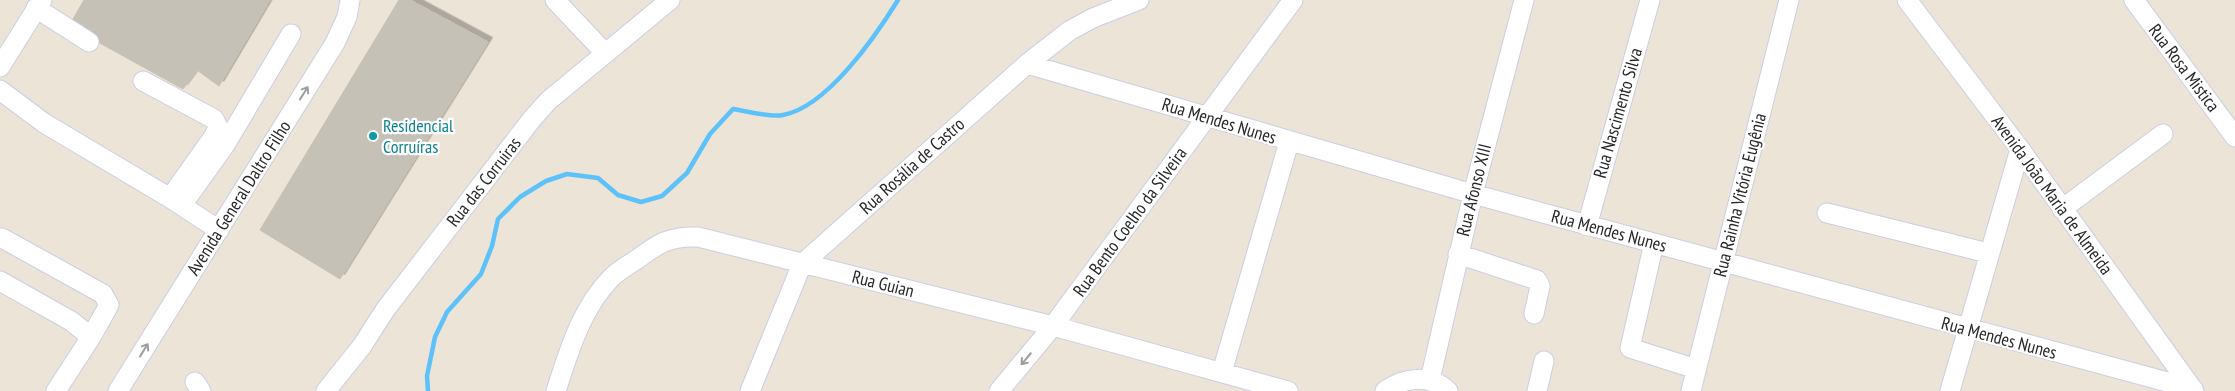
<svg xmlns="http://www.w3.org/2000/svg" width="2235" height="391" font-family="'PT Sans Narrow',sans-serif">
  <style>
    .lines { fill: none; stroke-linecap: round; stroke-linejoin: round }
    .stream { stroke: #5dc1fa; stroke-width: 4.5 }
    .building { fill: #c6c1b6; stroke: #c7c1b0; filter: url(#shadow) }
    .minor-casing { stroke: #cbcee2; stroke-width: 21 }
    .minor { stroke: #fff; stroke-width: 19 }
    .oneway { stroke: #9e9e9e }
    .culture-dot { fill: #0f9aa8; stroke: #fff; stroke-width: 2 }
    .labels { text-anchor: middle; stroke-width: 4.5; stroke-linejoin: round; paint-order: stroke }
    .street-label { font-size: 18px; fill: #272727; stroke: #fff }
    .culture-label { font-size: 18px; fill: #0d838f; stroke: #fff; text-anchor: start }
  </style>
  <defs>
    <filter id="shadow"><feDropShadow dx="4.5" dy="-4.5" stdDeviation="0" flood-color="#0004"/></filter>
  </defs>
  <rect width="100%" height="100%" fill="#ece4d6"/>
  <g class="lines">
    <path class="stream" d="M 428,391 L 427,376 L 435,337 L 447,312 L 481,274 L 492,246 L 498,219 L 520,197 L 546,181 L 567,174 L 598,178 L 618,195 L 641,202 L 662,196 L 687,173 L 710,134 L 733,109 C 746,111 771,118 783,115 C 827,107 875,37 898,0"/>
  </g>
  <path class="building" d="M 84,0 L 270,0 L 219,86 L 197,70 L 183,89 L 69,26 Z
    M 399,0 L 410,0 L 488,42 L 340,279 L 260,230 Z"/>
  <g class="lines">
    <g class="minor-casing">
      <path id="minor" d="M 555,0 L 605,53
        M 1907,0 L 2020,149 L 2194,391
        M 2134,0 L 2235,137
        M 36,8 L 89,42
        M 1027,64 L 1473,194 L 2193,389
        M 0,67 L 42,0
        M 143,81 L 214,119 L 218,127 L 214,136 L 170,198 L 219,230
        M 0,90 L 44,123 L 170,198
        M 182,205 L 225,145 L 291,34
        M 2062,209 L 2163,134
        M 1827,213 L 1988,253
        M 1587,226 L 1650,0
        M 2,238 L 103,294 L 109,305 L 91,337
        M 1654,243 L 1630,348 L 1696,369
        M 1458,254 L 1537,280 L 1540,286 L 1534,314
        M 0,281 L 71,321 L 91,337 L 56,391
        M 1222,372 L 1289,142
        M 1430,380 L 1473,194 L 1524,0
        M 195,382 L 201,391
        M 118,391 L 335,43 L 347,17 L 350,0
        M 326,391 L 362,346 L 385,310 L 532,119 L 548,101 L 670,0
        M 556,391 C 569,351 581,309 611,278 C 618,271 628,265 636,260 C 659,243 669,236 698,237 L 1053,326 L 1288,391
        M 750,391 L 802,264 L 1027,64 L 1069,31 L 1093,18 L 1139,0
        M 999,391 L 1053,326 L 1293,0
        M 1385,391 C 1404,377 1430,374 1448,391
        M 1537,391 L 1544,361
        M 1691,391 L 1789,0
        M 1950,391 L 2020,149"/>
    </g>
    <use href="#minor" class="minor"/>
  </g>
  <defs><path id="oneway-shaft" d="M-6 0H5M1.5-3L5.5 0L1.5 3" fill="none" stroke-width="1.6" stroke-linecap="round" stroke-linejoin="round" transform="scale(1.25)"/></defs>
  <g class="oneway">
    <use href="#oneway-shaft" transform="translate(304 93) rotate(-58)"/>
    <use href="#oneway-shaft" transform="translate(144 350) rotate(-58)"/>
    <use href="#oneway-shaft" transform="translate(1026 359) rotate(130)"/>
  </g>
  <circle class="culture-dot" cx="373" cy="136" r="5"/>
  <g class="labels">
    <g class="street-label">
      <text transform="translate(2184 68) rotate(53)" y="6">Rua Rosa Mistica</text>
      <text transform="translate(1618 113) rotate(-74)" y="6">Rua Nascimento Silva</text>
      <text transform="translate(1219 121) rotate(17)" y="6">Rua Mendes Nunes</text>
      <text transform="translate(912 166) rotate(-42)" y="6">Rua Rosália de Castro</text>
      <text transform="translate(484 182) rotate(-52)" y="6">Rua das Corruiras</text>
      <text transform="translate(1474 190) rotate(-76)" y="6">Rua Afonso XIII</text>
      <text transform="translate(1740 195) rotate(-76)" y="6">Rua Rainha Vitória Eugênia</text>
      <text transform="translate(2052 195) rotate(54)" y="6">Avenida João Maria de Almeida</text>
      <text transform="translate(239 198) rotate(-58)" y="6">Avenida General Daltro Filho</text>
      <text transform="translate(1130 222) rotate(-54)" y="6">Rua Bento Coelho da Silveira</text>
      <text transform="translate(1609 231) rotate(15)" y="6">Rua Mendes Nunes</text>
      <text transform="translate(883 284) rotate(14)" y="6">Rua Guian</text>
      <text transform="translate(1999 338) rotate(15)" y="6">Rua Mendes Nunes</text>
    </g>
    <g class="culture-label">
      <text x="383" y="132">Residencial<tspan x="383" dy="21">Corruíras</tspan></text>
    </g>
  </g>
</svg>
